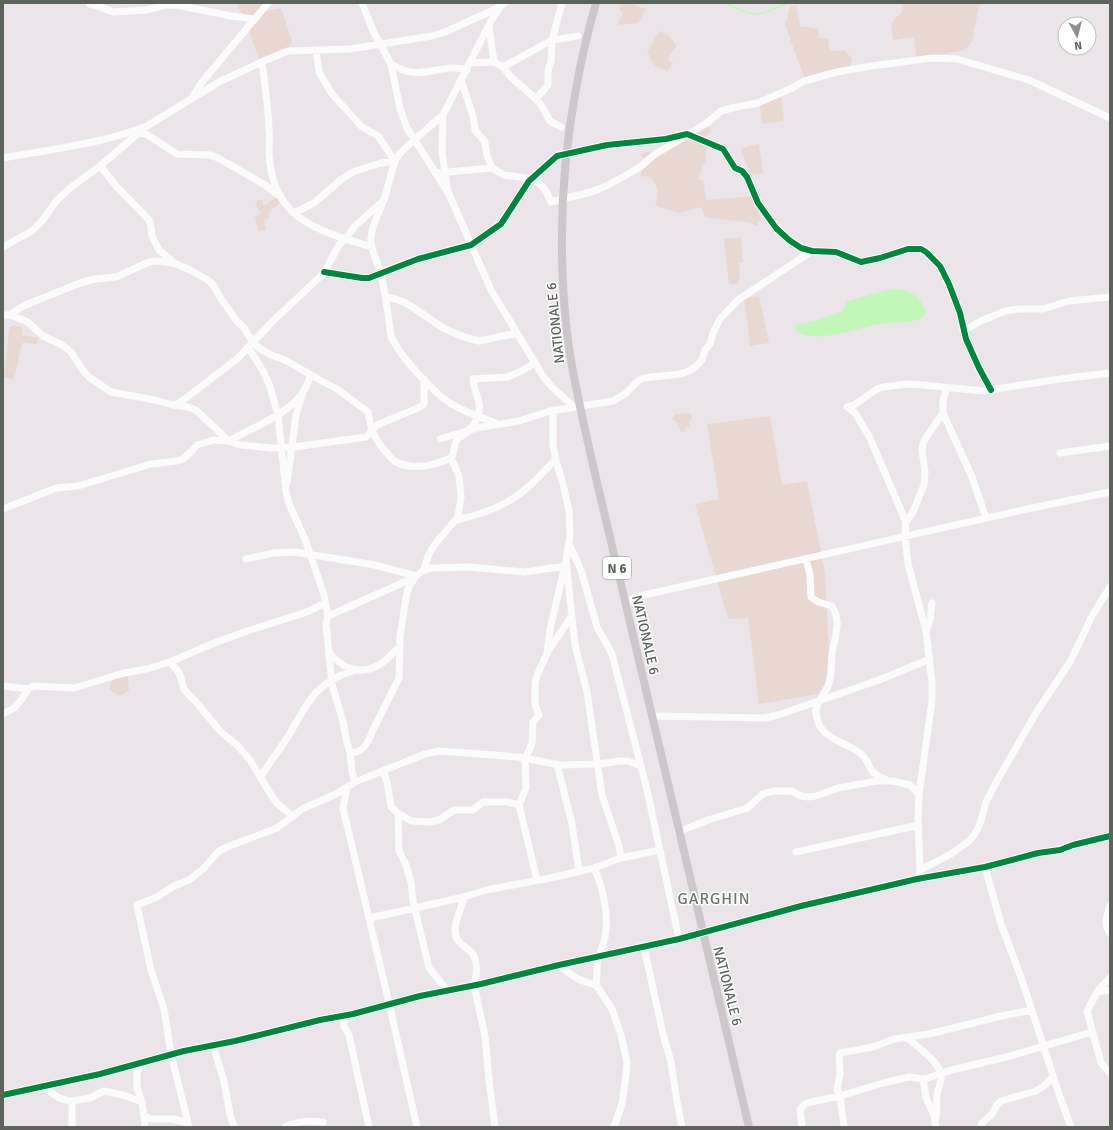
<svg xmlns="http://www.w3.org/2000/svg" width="1113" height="1130" font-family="Signika,sans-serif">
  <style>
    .green { fill: #e9d8d1 }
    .water { fill: #c1f7b7 }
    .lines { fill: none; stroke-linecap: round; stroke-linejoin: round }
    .stream { stroke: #c1f7b7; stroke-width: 1.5 }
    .minor { stroke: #fcfbfc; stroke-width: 7 }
    .major { stroke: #cdc6ca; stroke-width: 8 }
    .cycleway-casing { stroke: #fff; stroke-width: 8 }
    .cycleway { stroke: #00873e; stroke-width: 6 }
    .labels { text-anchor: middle; stroke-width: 3; stroke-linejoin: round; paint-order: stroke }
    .shield { fill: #fff; stroke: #8c928c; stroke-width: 1 }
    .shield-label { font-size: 13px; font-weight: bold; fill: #5b635a }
    .street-label { font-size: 14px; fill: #5b635a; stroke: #fff }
    .quarter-label { font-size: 16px; letter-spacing: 1px; fill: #6c766b; stroke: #fff }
  </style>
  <rect width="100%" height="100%" fill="#ebe5ea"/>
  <path class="green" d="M 240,3 L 262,3 L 266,11 L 281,8 L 292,41 L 288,51 L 260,62 L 251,37 L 248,21 L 237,7 Z
    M 621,3 L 629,3 L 646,9 L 638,23 L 617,25 L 623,13 L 619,9 Z
    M 902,3 L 984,3 L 979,6 L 972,41 L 965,50 L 916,59 L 914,37 L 893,40 L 891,23 L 903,10 Z
    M 796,5 L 800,26 L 819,29 L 818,38 L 828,39 L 830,51 L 845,50 L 852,59 L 850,68 L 805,80 L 785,25 L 790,7 Z
    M 659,31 L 668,35 L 677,45 L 667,59 L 673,63 L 667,71 L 654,65 L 647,52 Z
    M 781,95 L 784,121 L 762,124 L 760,104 Z
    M 708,124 L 711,130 L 705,140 L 707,148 C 705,152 706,154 706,158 C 705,166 699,171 699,179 L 704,181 L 706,200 L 753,196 L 761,220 L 756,226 L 751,223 L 705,217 L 701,207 L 678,213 L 655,206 C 659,195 659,185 650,177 L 641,176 L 641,171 L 647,166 L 641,154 L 649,151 L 652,154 Z
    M 759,144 L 763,173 L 750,175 L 741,148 Z
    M 276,197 L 280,203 L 271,210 L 268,219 L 264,220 L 266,230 L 258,231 L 255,216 L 260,215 L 261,213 L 255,204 L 258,200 L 263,200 L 263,205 L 266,205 Z
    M 741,237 L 743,262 L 739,263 L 740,278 L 737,284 L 729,284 L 724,239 Z
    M 759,296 L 769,343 L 750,346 L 744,298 Z
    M 13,325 L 22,327 L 22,335 L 38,338 L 37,344 L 22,343 L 14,380 L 4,377 L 9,329 Z
    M 691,413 L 692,419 L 689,421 L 689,427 L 685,428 L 685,431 L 681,432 L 678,424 L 672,419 L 675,414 Z
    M 770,416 L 782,485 L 807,481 L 825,573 L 830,676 L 818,694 L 759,704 L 748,618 L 728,619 L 695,504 L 719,499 L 707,424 Z
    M 124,672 L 128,677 L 129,690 L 121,696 L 114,693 L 109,689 L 113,678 Z"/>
  <path class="water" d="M 891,289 C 895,289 900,289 904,290 C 915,293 925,304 926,314 C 915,326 894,321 879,324 C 862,327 802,349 794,326 C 799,323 804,324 810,322 C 821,320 832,315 842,311 L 847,301 Z"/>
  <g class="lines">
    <path class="stream" d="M 726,3 C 756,19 757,16 788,3"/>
    <path class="minor" d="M 362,3 L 374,33 L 391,64 L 400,109 L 407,128 L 449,194 L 491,290 L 543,376 L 552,387 L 574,407
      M 90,4 L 98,6 L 113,12 L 147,10 L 166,5 L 182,6 L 231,16 L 254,19
      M 489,26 L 494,62 L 503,67 L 511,77 L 536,99 L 541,105 L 550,121 L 561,127
      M 262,62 C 265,84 268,106 269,129 C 270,137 269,145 269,153 C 270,181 281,208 306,222 C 326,234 349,240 372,247
      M 470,63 L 494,62
      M 391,64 C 396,66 401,70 406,71 C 425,77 447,63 467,70
      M 503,67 L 552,40 L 578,36
      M 461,80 L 473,116 L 475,130 L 485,142 L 487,156 L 492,168
      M 193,96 L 202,82 L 268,3
      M 536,99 L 548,85 L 548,71 L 551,61 L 552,40 L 562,3
      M 443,115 L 442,151 L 447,187
      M 136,132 L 146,134 L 177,154 L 210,155 L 218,158 L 265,185 L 278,195
      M 3,158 C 52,149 101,144 147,126 L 219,82 L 266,60 L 288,51 L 350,49 L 432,36 L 445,32 L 500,7 L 505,3
      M 100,166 L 117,187 L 150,221 L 152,236 L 159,250 L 172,261
      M 436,173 L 492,168 L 504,175 L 533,179 L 541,185 L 546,191 L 551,202 L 591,192 L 606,186 L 623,177 L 640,167 L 654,155 L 707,123 L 721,111 L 736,107 L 758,103 L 792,88 L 804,81 L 837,72 L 871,66 L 933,58 L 957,59 L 1029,80 L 1110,118
      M 382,204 C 378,215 371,227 371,239 C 370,251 379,263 381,275 C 386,295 388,315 391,336 C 400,357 435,395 455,406 C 469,414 484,418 498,424
      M 294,213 L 314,203 L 343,178 L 355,171 L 381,163 L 395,161 L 378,136 L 362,127 L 332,94 L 319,72 L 316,50
      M 3,247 L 32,231 L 42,221 L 57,200 L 69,189 L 100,166 L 142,130
      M 324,272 L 362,278 L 369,278 L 418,259 L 471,245 L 501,224 L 529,181 L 557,156 L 607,145 L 666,139 L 687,134 L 723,149 L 735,168 L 742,171 L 747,177 L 758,203 L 776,228 L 789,240 L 801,248 L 812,251 L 836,252 L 861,262 L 880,258 L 908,249 L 921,249 L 926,252 L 940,266 L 949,284 L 960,313 L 966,339 L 979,368 L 991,390
      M 386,296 L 404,302 L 414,308 L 443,328 L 464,337 L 479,341 L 517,333
      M 3,315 L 10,315 L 23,306 L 80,283 L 95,279 L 116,277 L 149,262 L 158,261 L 174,263 L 190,270 L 208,280 L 214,286 L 221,299 L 237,321 L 244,328 L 253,343 L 259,348 L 271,355 L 285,360 L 318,379 L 337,389 L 368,412 C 371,430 373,437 385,451 C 389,455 392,460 396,462 C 414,471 435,465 451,458 C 455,453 453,446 457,440 C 460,436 466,434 469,430 C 475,425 481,411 479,404 C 478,395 473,388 473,379 L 508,377 L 523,370 L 535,363
      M 10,315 L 28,322 L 43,336 L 62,345 L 71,352 L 82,369 L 89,377 L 111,392 L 155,400 L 173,405 L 178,404 L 237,359 L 274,320 L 324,273 L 339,245 L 345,239 L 355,226 L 384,200 L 394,164 L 399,154 L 414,140 L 443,115 L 491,21 L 500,7
      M 963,331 L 981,321 L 1005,311 L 1019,309 L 1043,309 L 1069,301 L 1110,297
      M 248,347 L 263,371 L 269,384 L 278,415 L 286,492 L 289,504 L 305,539 L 324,595 L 328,616 L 326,624 L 332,684 L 343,722 L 347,743 L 350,752 L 352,772 L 355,782
      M 173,405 L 188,407 L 196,410 L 229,441 C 253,427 291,414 305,389 C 307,385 309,380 311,375
      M 847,407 L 855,413 L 869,436 L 906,522 L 905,537 L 908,564 L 926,631 L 932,682 L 932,701 L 919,794
      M 847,407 L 854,405 L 877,389 L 883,387 L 908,384 L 923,385 L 983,391 L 1060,379 L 1110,373
      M 943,413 L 972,477 L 986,518
      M 440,439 L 477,428 L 519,421 L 550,411 L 613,401 L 625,394 L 638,381 L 643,378 L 680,374 L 689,371 L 695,367 L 702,360 L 705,350 L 710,344 L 713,333 L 720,319 L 738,300 L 812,251
      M 1060,453 L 1110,446
      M 287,483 L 296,415 L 302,395
      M 3,509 L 56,488 L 78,486 L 151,464 L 177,461 L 183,459 L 191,452 L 197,445 L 214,440 L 229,441 L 240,445 L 271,448 L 294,447 L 366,437 L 377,425 L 418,408 L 424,404 L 424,379
      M 457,520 C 476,515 495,510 512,499 C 529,489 542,473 556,459
      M 906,522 L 913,512 L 924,485 L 925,472 L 922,450 L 923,444 L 925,439 L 943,413 L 943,400 L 947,388
      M 569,544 L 581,570 L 597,627 L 612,654 L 647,790 L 679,939
      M 246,559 L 273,553 L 295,552 L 375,565 L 416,576 L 398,585 L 328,616
      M 806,559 L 810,575 L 811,597 L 818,602 L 832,606 C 842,622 835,636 832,653 C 831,664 832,676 828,686 C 825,694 816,703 816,711 C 816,716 818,724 821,728 C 831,741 848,744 860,753 C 871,761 867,774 885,779
      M 566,561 L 575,645 L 587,692 L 602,795 L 619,846 L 621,858 L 594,868 C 602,884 608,912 606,931 C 605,943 598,955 597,967 C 597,973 597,979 596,985 L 612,1009 L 621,1035 L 627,1062 L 626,1075 L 622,1104 L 614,1127
      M 423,571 L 429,554 L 435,544 L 458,517 L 461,497 L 460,485 L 459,476 L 451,458
      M 626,604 L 635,597 L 1027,509 L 1110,492
      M 926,631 L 930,620 L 932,603
      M 549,650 L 571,617
      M 329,652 C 341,668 360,676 379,665 C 386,661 393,652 400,647
      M 170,662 L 177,670 L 180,675 L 184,689 L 188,694 L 197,703 L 221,732 L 237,745 L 250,760 L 271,795 L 278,804 L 292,816
      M 3,686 L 28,689
      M 3,714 L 14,708 L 22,699 L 28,689 L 34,686 L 74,688 L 124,673 L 146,669 L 170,662 L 209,645 L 247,631 L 307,612 L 325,603
      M 652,716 L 765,718 L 781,714 L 879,680 L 930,659
      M 350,752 C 362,755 369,741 372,732 L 399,678 L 400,636 L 407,592 L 410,585 L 416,576 L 423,571 L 431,568 L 468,567 L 525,572 L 566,566
      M 557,764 L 572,824 L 579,871
      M 383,771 L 387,782 L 391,807 L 398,813 L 411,821 L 429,822 L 439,820 L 454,810 L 473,810 L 483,802 L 508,802 L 519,805
      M 261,776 C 270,762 280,749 289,735 C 307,704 315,682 353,671
      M 347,787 L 343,808 L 389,1003 L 417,1127
      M 398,813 L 399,851 L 406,865 L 411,882 L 413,901 L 429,968 L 447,990
      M 678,832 L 708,820 L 747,808 L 763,794 L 773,791 L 791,791 L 801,796 L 808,797 L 816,796 L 838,788 L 877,781 L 893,781 L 910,785 L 919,794 L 918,817 L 920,870 L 919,875
      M 796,852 L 919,825
      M 621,858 L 660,850
      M 985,867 L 1001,924 L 1022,980 L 1059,1094 L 1071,1127
      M 920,870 L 951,854 L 969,841 L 975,834 L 980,824 L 986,802 L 998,779 L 1036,713 L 1070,662 L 1093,614 L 1110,587
      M 537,880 L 519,805 L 526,788 L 525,759 L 532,744 L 533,722 L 539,715 L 535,705 L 535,683 L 538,673 L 547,654 L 550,629 L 566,561 L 570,535 L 569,511 L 563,484 L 556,461 L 553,445 L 553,411
      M 464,897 C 462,909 452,924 456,936 C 459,946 468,947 473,954 C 478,962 477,977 474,985 L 485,1036 L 489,1080 L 495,1127
      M 1110,906 C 1107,915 1103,925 1110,933
      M 370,918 L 464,897 L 486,890 L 550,878 L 594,868
      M 644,947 L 663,1034 L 671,1062 L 677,1102 L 682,1127
      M 559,965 C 571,976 580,981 596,985
      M 1110,978 L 1099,989 L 1087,1011 L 1101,1063 L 1110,1073
      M 1098,992 L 1110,990
      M 344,1016 L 344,1026 L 349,1035 L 369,1127
      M 907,1037 C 917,1048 942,1062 941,1078 C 941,1084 937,1090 937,1096 C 936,1105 938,1112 935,1121
      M 213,1046 L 224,1081 L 230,1114 L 234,1127
      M 923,1079 L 926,1098 L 934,1115 L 936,1127
      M 44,1086 C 53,1094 60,1101 72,1101
      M 3,1095 L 100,1074 L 184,1051 L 235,1041 L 320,1020 L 353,1014 L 420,996 L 481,984 L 559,965 L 679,939 L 801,906 L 917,879 L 985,867 L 1038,853 L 1060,850 L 1073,845 L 1110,836
      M 142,1102 L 137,1087 L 137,1071 L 139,1068 L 147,1061
      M 144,1116 L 145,1127
      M 72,1127 L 72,1101 L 90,1098 L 104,1091 L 123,1095 L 142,1102 L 144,1116 L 151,1119 L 173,1119 L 188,1123
      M 189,1127 L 171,1054 L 164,1009 L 151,970 L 137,905 L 157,897 L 174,886 L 189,880 L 203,869 L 219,851 L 227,847 L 277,828 L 302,809 L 336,794 L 355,782 L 425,754 L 440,751 L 518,757 L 560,765 L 598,764 L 620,761 L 628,761 L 640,766
      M 285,1127 C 300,1120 308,1121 323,1122
      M 802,1127 L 800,1109 L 805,1104 L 811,1102 L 840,1096 L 883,1083 L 909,1077 L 923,1079 L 928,1078 L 948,1071 L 1010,1056 L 1092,1032
      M 844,1127 L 840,1096 L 837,1090 L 840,1073 L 839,1056 L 840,1053 L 873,1047 L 894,1039 L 929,1034 L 1001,1016 L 1032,1010
      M 981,1127 L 982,1123 L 992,1114 L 997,1105 L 1001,1101 L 1036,1091 L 1044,1086 L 1053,1077"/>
    <path class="major" d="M 596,3 C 588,31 581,60 576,89 C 561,169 558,252 567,333 C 572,376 583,419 592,461 L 749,1127"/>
    <g class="cycleway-casing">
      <path id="cycleway" d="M 324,272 L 362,278 L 369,278 L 418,259 L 471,245 L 501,224 L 529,181 L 557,156 L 607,145 L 666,139 L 687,134 L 723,149 L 735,168 L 742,171 L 747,177 L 758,203 L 776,228 L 789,240 L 801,248 L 812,251 L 836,252 L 861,262 L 880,258 L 908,249 L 921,249 L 926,252 L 940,266 L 949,284 L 960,313 L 966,339 L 979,368 L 991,390
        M 3,1095 L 100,1074 L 184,1051 L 235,1041 L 320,1020 L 353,1014 L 420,996 L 481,984 L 559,965 L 679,939 L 801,906 L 917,879 L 985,867 L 1038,853 L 1060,850 L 1073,845 L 1110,836"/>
    </g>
    <use href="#cycleway" class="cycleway"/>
  </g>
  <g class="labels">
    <rect class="shield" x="603" y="557" width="28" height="22" rx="3"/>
    <g class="shield-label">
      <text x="617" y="573">N 6</text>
    </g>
    <g class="street-label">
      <text transform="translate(555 323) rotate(-96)" y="5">NATIONALE 6</text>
      <text transform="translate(646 635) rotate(77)" y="5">NATIONALE 6</text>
      <text transform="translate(728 986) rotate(76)" y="5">NATIONALE 6</text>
    </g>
    <g class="quarter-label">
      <text x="714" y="904">GARGHIN</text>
    </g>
  </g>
  <rect width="1113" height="1130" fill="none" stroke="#5b635a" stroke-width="8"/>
  <g transform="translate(1077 36) rotate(173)"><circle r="19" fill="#ffffff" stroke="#bdc1bd"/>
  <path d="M0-3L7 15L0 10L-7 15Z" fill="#8d908c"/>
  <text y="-6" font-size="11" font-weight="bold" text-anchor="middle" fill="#5b635a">N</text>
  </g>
</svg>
